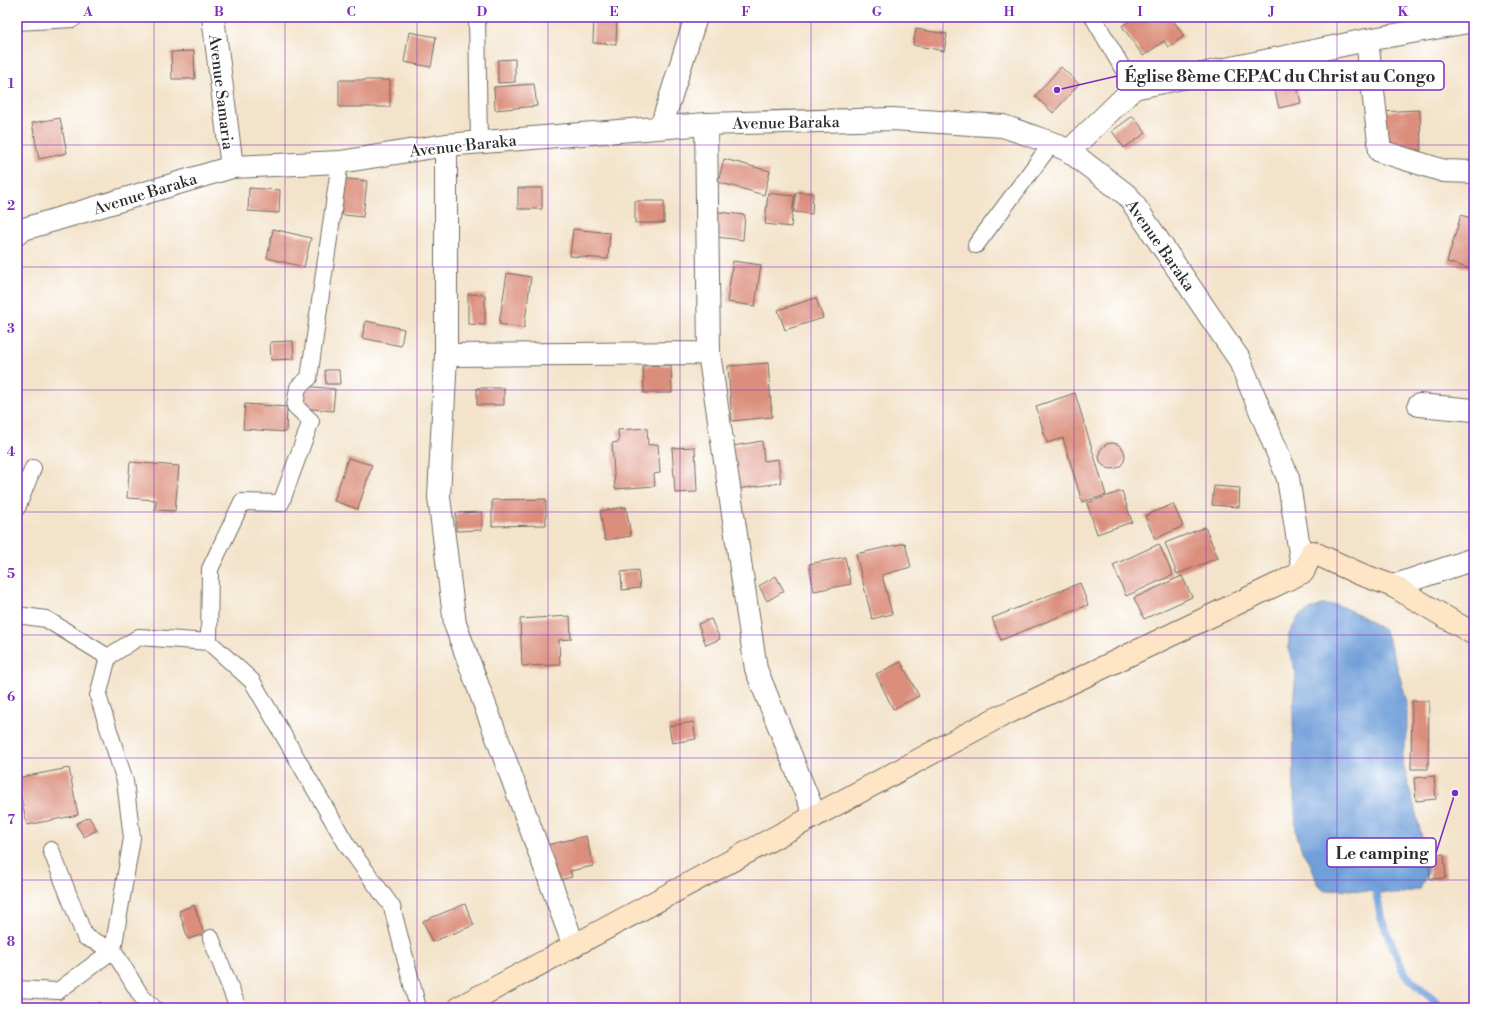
<svg xmlns="http://www.w3.org/2000/svg" width="1491" height="1025" font-family="'Libre Bodoni',serif">
  <style>
    .water { fill: #709fd9; stroke: #4e6582 }
    .lines { fill: none; stroke-linecap: round; stroke-linejoin: round }
    .stream { stroke: #709fd9; stroke-width: 8 }
    .building { fill: #db8e7b }
    .lane-casing { stroke: #716b63; stroke-width: 18 }
    .street-casing { stroke: #716b63; stroke-width: 24 }
    .secondary-casing { stroke: #716b63; stroke-width: 24 }
    .lane { stroke: #fff; stroke-width: 16 }
    .street { stroke: #fff; stroke-width: 22 }
    .secondary { stroke: #fee5c5; stroke-width: 22 }
    .grid { fill: none; stroke: #7b2cbf; stroke-width: 1; stroke-opacity: 0.55 }
    .labels { text-anchor: middle; stroke-width: 3; stroke-linejoin: round; paint-order: stroke }
    .street-label { font-size: 16px; fill: #2b2b2b; stroke: #fff }
    .leader { fill: none; stroke: #7b2cbf; stroke-width: 1.5 }
    .callout-dot { fill: #7b2cbf; stroke: #fff; stroke-width: 1.5 }
    .callout { fill: #fff; stroke: #7b2cbf; stroke-width: 1.5 }
    .callout-label { font-size: 17px; text-anchor: middle; font-weight: bold; fill: #2b2b2b }
    .neatline { fill: none; stroke: #7b2cbf; stroke-width: 1.5 }
    .grid-label { font-size: 13px; text-anchor: middle; font-weight: bold; fill: #7b2cbf }
  </style>
  <rect width="100%" height="100%" fill="#fff"/>
  <filter id="ink" filterUnits="userSpaceOnUse"><feTurbulence type="fractalNoise" baseFrequency=".025" numOctaves="2"/><feDisplacementMap in="SourceGraphic" scale="8" xChannelSelector="R" yChannelSelector="G"/><feConvolveMatrix kernelMatrix="1 2 1 2 8 2 1 2 1" color-interpolation-filters="sRGB"/></filter>
  <filter id="wash" filterUnits="userSpaceOnUse"><feTurbulence type="fractalNoise" baseFrequency=".012" numOctaves="4" result="noise"/><feDisplacementMap in="SourceGraphic" scale="16" xChannelSelector="R" yChannelSelector="G"/><feGaussianBlur stdDeviation="0.9" result="paint"/><feColorMatrix in="noise" values="0 0 0 0 0 0 0 0 0 0 0 0 0 0 0 0 0 1.4 0 .05"/><feComposite in="paint" operator="in"/></filter>
  <g filter="url(#wash)">
    <rect width="100%" height="100%" fill="#f3e3ca"/>
    <path class="water" d="M 1322,605 L 1338,605 L 1360,615 L 1385,631 L 1395,660 L 1407,702 L 1407,731 L 1402,759 L 1428,861 L 1427,873 L 1420,889 L 1398,894 L 1339,889 L 1324,891 L 1317,882 L 1311,865 L 1302,851 L 1296,832 L 1294,794 L 1293,706 L 1296,673 L 1289,652 L 1289,634 L 1299,616 L 1312,609 Z"/>
    <g class="lines">
      <path class="stream" d="M 1376,891 L 1381,918 L 1404,973 L 1442,1008"/>
    </g>
    <g id="blocks">
      <path class="building" d="M 331,17 L 348,17 L 348,19 L 331,20 Z
        M 594,17 L 617,17 L 616,44 L 593,43 Z
        M 1135,17 L 1171,17 L 1184,36 L 1168,47 L 1164,41 L 1143,56 L 1122,26 Z
        M 916,29 L 947,34 L 944,51 L 913,45 Z
        M 409,32 L 436,37 L 431,67 L 404,62 Z
        M 194,51 L 195,79 L 172,79 L 171,52 Z
        M 515,59 L 515,82 L 498,83 L 498,60 Z
        M 1061,67 L 1079,84 L 1053,113 L 1035,96 Z
        M 1293,70 L 1301,103 L 1279,108 L 1271,76 Z
        M 339,80 L 390,80 L 390,107 L 339,107 Z
        M 534,84 L 537,106 L 495,110 L 494,87 Z
        M 1420,110 L 1421,150 L 1379,151 L 1378,112 Z
        M 1133,116 L 1146,133 L 1124,148 L 1112,131 Z
        M 60,118 L 67,153 L 39,159 L 32,123 Z
        M 724,159 L 770,171 L 764,195 L 718,182 Z
        M 339,178 L 367,181 L 363,217 L 335,214 Z
        M 249,188 L 280,190 L 279,213 L 248,211 Z
        M 518,188 L 542,188 L 542,209 L 518,209 Z
        M 796,192 L 813,193 L 812,214 L 794,212 Z
        M 768,193 L 794,196 L 791,227 L 765,224 Z
        M 635,201 L 664,201 L 664,223 L 635,223 Z
        M 709,211 L 745,215 L 743,240 L 706,236 Z
        M 1461,215 L 1474,219 L 1474,270 L 1447,262 Z
        M 273,229 L 311,238 L 304,267 L 267,258 Z
        M 573,229 L 610,233 L 608,259 L 570,256 Z
        M 733,261 L 761,265 L 755,306 L 727,302 Z
        M 507,273 L 531,277 L 524,328 L 499,324 Z
        M 468,294 L 485,295 L 485,325 L 468,324 Z
        M 816,298 L 823,318 L 785,330 L 778,310 Z
        M 366,321 L 404,329 L 401,346 L 362,338 Z
        M 293,341 L 294,359 L 271,360 L 270,342 Z
        M 768,363 L 772,417 L 732,421 L 728,366 Z
        M 671,365 L 672,393 L 644,393 L 643,366 Z
        M 325,370 L 339,370 L 340,384 L 326,384 Z
        M 294,385 L 335,389 L 333,411 L 292,407 Z
        M 477,388 L 504,388 L 504,405 L 477,405 Z
        M 1075,393 L 1106,495 L 1082,502 L 1063,438 L 1047,443 L 1036,406 Z
        M 245,404 L 287,407 L 286,432 L 243,429 Z
        M 647,428 L 648,445 L 658,444 L 660,473 L 654,474 L 655,486 L 615,489 L 612,443 L 619,442 L 618,430 Z
        M 762,441 L 764,461 L 778,459 L 781,483 L 730,490 L 733,446 Z
        M1099 456a13 13 0 1 1 26 0a13 13 0 1 1-26 0Z
        M 695,447 L 697,492 L 675,493 L 672,448 Z
        M 348,458 L 372,465 L 358,509 L 334,501 Z
        M 130,462 L 179,466 L 175,511 L 155,510 L 156,500 L 127,498 Z
        M 1214,486 L 1240,488 L 1239,507 L 1212,505 Z
        M 1122,491 L 1132,522 L 1097,534 L 1087,503 Z
        M 546,499 L 546,525 L 492,526 L 492,500 Z
        M 1173,504 L 1183,526 L 1155,539 L 1145,516 Z
        M 626,507 L 631,536 L 605,540 L 600,511 Z
        M 482,512 L 482,530 L 456,531 L 456,513 Z
        M 1205,527 L 1218,558 L 1177,574 L 1165,543 Z
        M 905,543 L 911,567 L 882,575 L 892,614 L 872,619 L 856,554 Z
        M 1159,544 L 1173,575 L 1126,596 L 1113,565 Z
        M 845,557 L 851,584 L 814,591 L 809,564 Z
        M 638,570 L 640,588 L 622,590 L 621,572 Z
        M 776,576 L 784,591 L 767,601 L 759,586 Z
        M 1182,576 L 1192,597 L 1144,619 L 1134,598 Z
        M 1080,583 L 1088,605 L 1001,640 L 992,618 Z
        M 570,616 L 571,639 L 559,640 L 560,665 L 522,666 L 520,619 Z
        M 711,619 L 720,639 L 706,645 L 698,624 Z
        M 901,662 L 919,696 L 893,709 L 876,674 Z
        M 1412,701 L 1429,701 L 1428,769 L 1411,769 Z
        M 693,722 L 696,739 L 672,743 L 669,726 Z
        M 69,768 L 78,815 L 27,825 L 17,778 Z
        M 1434,776 L 1436,799 L 1416,801 L 1414,778 Z
        M 17,812 L 19,812 L 19,828 L 17,828 Z
        M 89,817 L 97,830 L 84,837 L 76,824 Z
        M 586,836 L 593,866 L 570,871 L 572,877 L 555,881 L 547,845 Z
        M 1444,854 L 1446,878 L 1430,879 L 1428,855 Z
        M 465,904 L 474,925 L 432,942 L 423,921 Z
        M 194,905 L 204,934 L 188,939 L 179,911 Z
        M 99,1002 L 108,1008 L 96,1008 Z"/>
    </g>
  </g>
  <g filter="url(#ink)">
    <use href="#blocks" fill-opacity="0" stroke="#716b63" stroke-width="1"/>
    <g class="lines">
      <g class="lane-casing">
        <path id="lane" d="M 477,17 L 479,143
          M 1093,17 L 1134,88
          M 17,22 L 73,19 L 75,17
          M 976,245 L 1052,143
          M 17,508 L 33,468
          M 17,615 L 46,619 L 108,657
          M 209,642 L 210,569 L 242,502 L 281,503 L 311,421 L 295,406 L 298,387 L 309,378 L 340,162
          M 211,938 L 238,1008
          M 17,989 L 58,991 L 113,950 L 85,937 L 51,850
          M 154,1008 L 141,996 L 113,950 L 132,838 L 125,781 L 98,696 L 108,657 L 139,637 L 209,642 L 252,681 L 347,845 L 392,907 L 418,1008"/>
      </g>
      <g class="street-casing">
        <path id="street" d="M 213,17 L 232,167
          M 1367,40 L 1380,151 L 1444,171 L 1474,172
          M 706,124 L 709,353 L 756,669 L 815,816
          M 661,127 L 696,17
          M 446,145 L 446,355 L 439,497 L 455,624 L 574,946
          M 1069,151 L 1134,88 L 1367,40 L 1474,21
          M 17,234 L 24,229 L 232,167 L 340,162 L 446,145 L 706,124 L 892,119 L 1003,126 L 1052,143 L 1069,151 L 1128,196 L 1239,359 L 1288,478 L 1303,572
          M 446,355 L 709,353
          M 1419,405 L 1474,410
          M 1393,586 L 1474,559"/>
      </g>
      <g class="secondary-casing">
        <path id="secondary" d="M 458,1008 L 993,720 L 1303,572 L 1312,552 L 1360,574 L 1393,586 L 1474,634"/>
      </g>
      <use href="#lane" class="lane"/>
      <use href="#street" class="street"/>
      <use href="#secondary" class="secondary"/>
    </g>
  </g>
  <path class="grid" d="M 154,17 L 154,1008M 285,17 L 285,1008M 417,17 L 417,1008M 548,17 L 548,1008M 680,17 L 680,1008M 811,17 L 811,1008M 943,17 L 943,1008M 1074,17 L 1074,1008M 1206,17 L 1206,1008M 1337,17 L 1337,1008M 17,145 L 1474,145M 17,267 L 1474,267M 17,390 L 1474,390M 17,512 L 1474,512M 17,635 L 1474,635M 17,758 L 1474,758M 17,880 L 1474,880"/>
  <g class="labels">
    <g class="street-label">
      <text transform="translate(222 92) rotate(83)" y="6">Avenue Samaria</text>
      <text transform="translate(786 122) rotate(-1)" y="6">Avenue Baraka</text>
      <text transform="translate(463 145) rotate(-6)" y="6">Avenue Baraka</text>
      <text transform="translate(145 193) rotate(-17)" y="6">Avenue Baraka</text>
      <text transform="translate(1161 245) rotate(55)" y="6">Avenue Baraka</text>
    </g>
  </g>
  <path class="leader" d="M1057 90L1117 76M1455 793L1436 853"/>
  <g class="callout-dot">
    <circle cx="1057" cy="90" r="4"/>
    <circle cx="1455" cy="793" r="4"/>
  </g>
  <g class="callout">
    <rect x="1117" y="61" width="327" height="29" rx="4"/>
    <rect x="1327" y="838" width="109" height="29" rx="4"/>
  </g>
  <g class="callout-label">
    <text x="1280" y="82">Église 8ème CEPAC du Christ au Congo</text>
    <text x="1382" y="859">Le camping</text>
  </g>
  <rect width="1491" height="1025" fill="none" stroke="#fff" stroke-width="44"/>
  <rect x="22" y="22" width="1447" height="981" class="neatline"/>
  <g class="grid-label">
    <text x="88" y="16">A</text>
    <text x="219" y="16">B</text>
    <text x="351" y="16">C</text>
    <text x="482" y="16">D</text>
    <text x="614" y="16">E</text>
    <text x="746" y="16">F</text>
    <text x="877" y="16">G</text>
    <text x="1009" y="16">H</text>
    <text x="1140" y="16">I</text>
    <text x="1272" y="16">J</text>
    <text x="1403" y="16">K</text>
    <text x="11" y="88">1</text>
    <text x="11" y="210">2</text>
    <text x="11" y="333">3</text>
    <text x="11" y="456">4</text>
    <text x="11" y="578">5</text>
    <text x="11" y="701">6</text>
    <text x="11" y="824">7</text>
    <text x="11" y="946">8</text>
  </g>
</svg>
